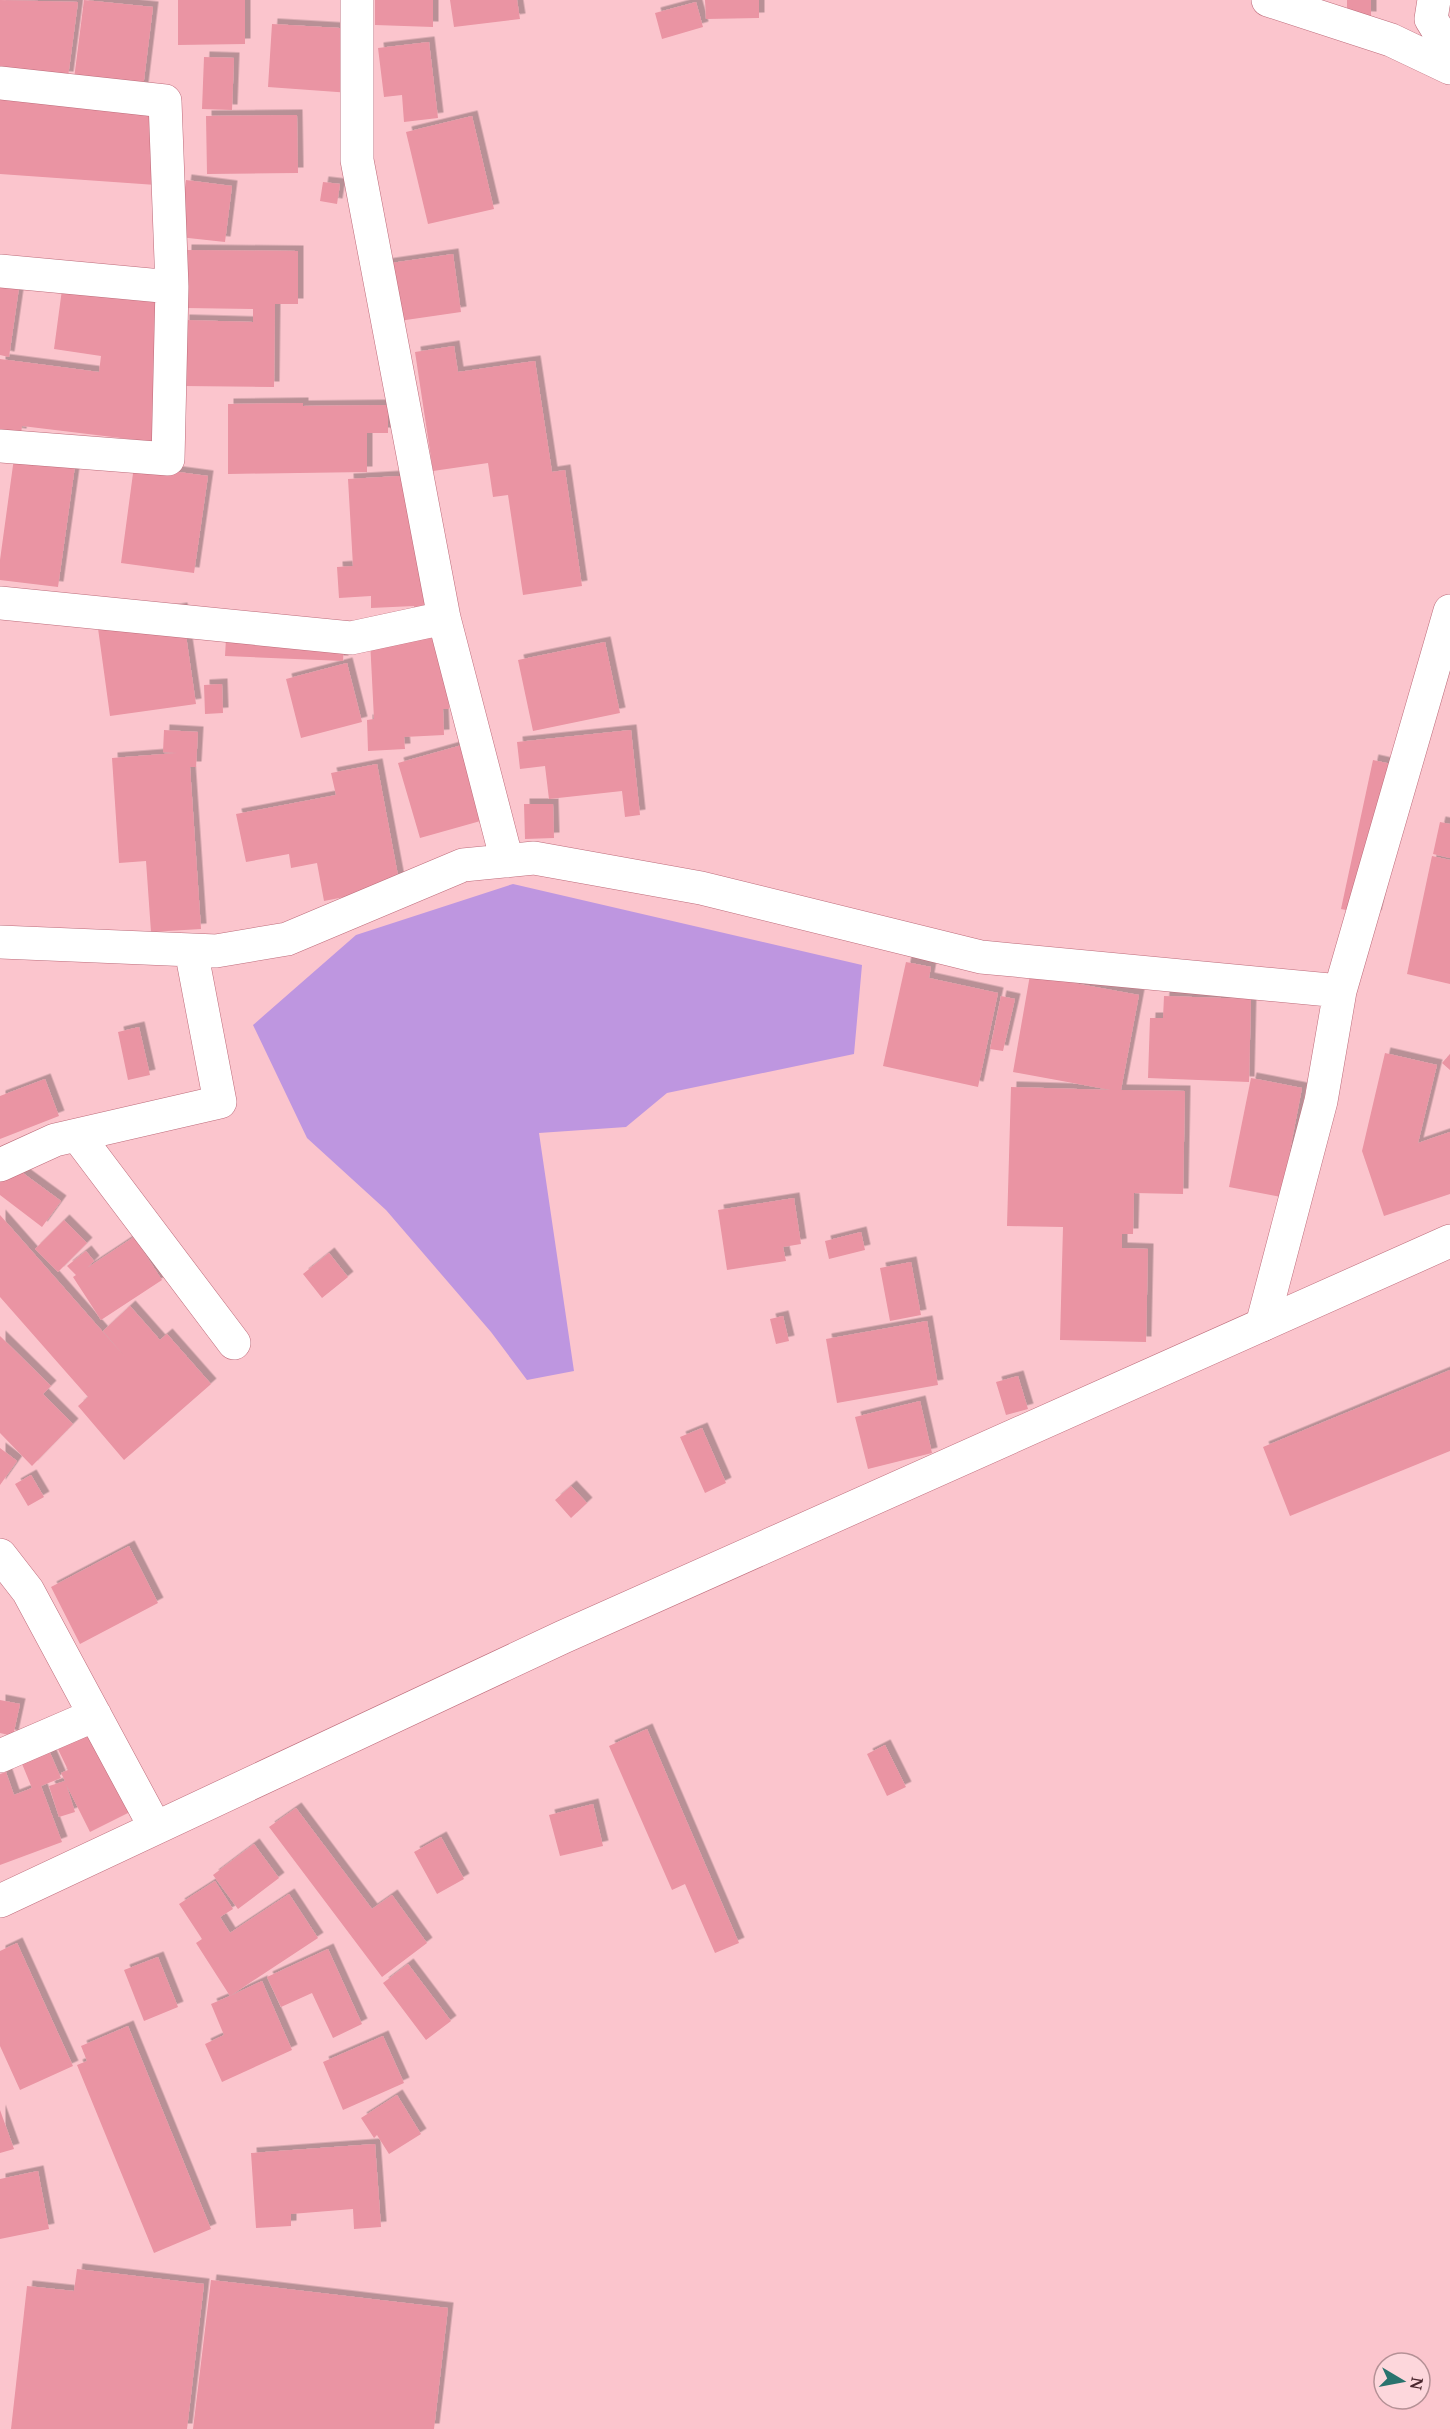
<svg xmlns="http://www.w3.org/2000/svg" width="1450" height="2429" font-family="'Noto Serif',serif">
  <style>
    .green { fill: #be96e0 }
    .building { fill: #ea94a3; filter: url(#shadow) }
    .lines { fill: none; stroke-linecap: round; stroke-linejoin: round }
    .minor-casing { stroke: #bd6b7a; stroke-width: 34 }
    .major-casing { stroke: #bd6b7a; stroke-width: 34 }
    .minor { stroke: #fff; stroke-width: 33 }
    .major { stroke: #fff; stroke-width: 33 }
  </style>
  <defs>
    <filter id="shadow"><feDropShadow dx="5.5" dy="-5.5" stdDeviation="0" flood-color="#0004"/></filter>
  </defs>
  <rect width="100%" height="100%" fill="#fbc5cd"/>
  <path class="green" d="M 513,884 L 862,965 L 854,1054 L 667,1093 L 626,1127 L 539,1133 L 574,1371 L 527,1380 L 491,1332 L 386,1210 L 307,1138 L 253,1025 L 356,935 Z"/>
  <path class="building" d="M 0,0 L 78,2 L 68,77 L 0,73 Z
    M 84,0 L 153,7 L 143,88 L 74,79 Z
    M 178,0 L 245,0 L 245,44 L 178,45 Z
    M 375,0 L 433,0 L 433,27 L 375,25 Z
    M 450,0 L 517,0 L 520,19 L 454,27 Z
    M 705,0 L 759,0 L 759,18 L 706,19 Z
    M 1347,0 L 1371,0 L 1371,17 L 1347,16 Z
    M 696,2 L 703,27 L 662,39 L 655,13 Z
    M 272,24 L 356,29 L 351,93 L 268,87 Z
    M 429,42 L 438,118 L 404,122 L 402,95 L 384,97 L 378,48 Z
    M 204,57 L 234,58 L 232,110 L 202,109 Z
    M 0,93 L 161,103 L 156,185 L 0,174 Z
    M 297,115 L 298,173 L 207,174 L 206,116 Z
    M 472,116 L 494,209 L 428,224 L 406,132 Z
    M 186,180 L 232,186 L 225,242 L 179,237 Z
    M 323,182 L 340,184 L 337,204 L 320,201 Z
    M 186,250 L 298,251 L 298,304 L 275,304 L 274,387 L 182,386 L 184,320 L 253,322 L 253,309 L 185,308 Z
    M 453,254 L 461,312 L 392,322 L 384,264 Z
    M 0,278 L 20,281 L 9,357 L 0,355 Z
    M 63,282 L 164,295 L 162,443 L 22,426 L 21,434 L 0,431 L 0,359 L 99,372 L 101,356 L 54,349 Z
    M 454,346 L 458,372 L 535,361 L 552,472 L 565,470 L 582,586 L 523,595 L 508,495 L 493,497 L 488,463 L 433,471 L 415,352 Z
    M 303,403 L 303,406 L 388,405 L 388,433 L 367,433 L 367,472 L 228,474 L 228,404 Z
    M 14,458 L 75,466 L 58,587 L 0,580 L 0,560 Z
    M 134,466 L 208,476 L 194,573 L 121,563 Z
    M 417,475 L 439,608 L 414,609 L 414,606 L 371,608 L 371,596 L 339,598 L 337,567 L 353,566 L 348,479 Z
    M 182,608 L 196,704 L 110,716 L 97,621 Z
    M 227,621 L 345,627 L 343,661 L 225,656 Z
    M 446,636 L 449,709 L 443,709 L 444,735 L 404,737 L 405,749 L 368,751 L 367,720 L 374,719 L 370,640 Z
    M 605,642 L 620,713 L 533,731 L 518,660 Z
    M 347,663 L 362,722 L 301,738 L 286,679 Z
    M 222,684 L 223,713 L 205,714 L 204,685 Z
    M 164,730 L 198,732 L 196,767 L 190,767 L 201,929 L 151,932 L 146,861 L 119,863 L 112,758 L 177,753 L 163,752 Z
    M 631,730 L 640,815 L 625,817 L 622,791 L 549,799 L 545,766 L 520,769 L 517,742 Z
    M 462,745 L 484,820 L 420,838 L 398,763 Z
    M 1373,760 L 1409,768 L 1376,916 L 1341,909 Z
    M 377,764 L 400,886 L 324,901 L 317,863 L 291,868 L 289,854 L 246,862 L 236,814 L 336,795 L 331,773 Z
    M 524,804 L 553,804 L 554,838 L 525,839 Z
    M 1440,822 L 1450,824 L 1450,858 L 1433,854 Z
    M 1432,856 L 1450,860 L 1450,984 L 1407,974 Z
    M 906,962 L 931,967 L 929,978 L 998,993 L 978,1087 L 883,1066 Z
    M 1030,975 L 1139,995 L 1121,1090 L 1185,1091 L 1183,1194 L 1134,1193 L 1133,1234 L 1122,1234 L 1122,1248 L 1148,1249 L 1146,1342 L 1060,1340 L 1063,1227 L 1007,1226 L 1011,1087 L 1111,1090 L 1013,1072 Z
    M 1001,996 L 1015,999 L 1003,1051 L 990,1049 Z
    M 1164,996 L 1251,999 L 1249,1082 L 1148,1078 L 1150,1018 L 1163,1018 Z
    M 139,1027 L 150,1075 L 128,1080 L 118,1032 Z
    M 1385,1053 L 1437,1065 L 1418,1143 L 1450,1132 L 1450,1194 L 1384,1216 L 1362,1151 Z
    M 1450,1054 L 1450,1070 L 1442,1063 Z
    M 1251,1078 L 1302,1088 L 1281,1197 L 1229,1187 Z
    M 45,1079 L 59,1116 L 0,1139 L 0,1096 Z
    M 12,1165 L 61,1201 L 42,1227 L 0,1195 L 0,1181 Z
    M 794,1198 L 801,1244 L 783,1247 L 786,1261 L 727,1270 L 718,1210 Z
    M 0,1215 L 125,1357 L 103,1331 L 130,1306 L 160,1340 L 167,1334 L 211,1384 L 124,1460 L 78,1406 L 88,1397 L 0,1297 Z
    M 64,1220 L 87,1243 L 58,1272 L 35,1249 Z
    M 861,1232 L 865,1250 L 829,1259 L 825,1241 Z
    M 134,1237 L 162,1280 L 101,1320 L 73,1277 L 76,1275 L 67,1266 L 86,1251 L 94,1261 L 87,1268 Z
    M 329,1253 L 348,1277 L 322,1298 L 303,1274 Z
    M 911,1262 L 921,1315 L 890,1321 L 880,1268 Z
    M 783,1316 L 789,1341 L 776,1344 L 770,1319 Z
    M 927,1321 L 938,1385 L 837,1403 L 826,1339 Z
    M 0,1336 L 51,1386 L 43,1394 L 73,1424 L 32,1466 L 0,1433 Z
    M 1450,1370 L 1450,1451 L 1290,1516 L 1263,1447 Z
    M 1018,1376 L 1028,1409 L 1006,1415 L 996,1382 Z
    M 920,1401 L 932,1453 L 868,1469 L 855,1417 Z
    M 702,1428 L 726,1483 L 705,1493 L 680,1437 Z
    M 0,1448 L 17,1461 L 0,1485 Z
    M 31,1475 L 44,1497 L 28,1506 L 15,1484 Z
    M 571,1486 L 587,1503 L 571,1518 L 555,1500 Z
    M 129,1546 L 158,1603 L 80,1644 L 51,1587 Z
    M 0,1700 L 20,1704 L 13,1736 L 0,1733 Z
    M 90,1729 L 130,1812 L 90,1832 L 66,1784 L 75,1812 L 59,1817 L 49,1786 L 65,1781 L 61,1773 L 68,1770 L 56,1745 Z
    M 647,1729 L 739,1943 L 715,1953 L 685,1884 L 672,1890 L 609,1746 Z
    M 885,1745 L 906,1787 L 887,1796 L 867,1754 Z
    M 48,1748 L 61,1778 L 41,1786 L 62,1842 L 0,1865 L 0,1774 L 6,1772 L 14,1795 L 32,1788 L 20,1759 Z
    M 593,1804 L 603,1846 L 560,1856 L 549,1815 Z
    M 296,1808 L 372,1909 L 392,1895 L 427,1943 L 382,1977 L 269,1827 Z
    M 441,1837 L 464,1879 L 437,1894 L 414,1852 Z
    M 254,1844 L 279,1878 L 238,1909 L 213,1875 Z
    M 215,1881 L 233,1909 L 220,1917 L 230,1933 L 289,1894 L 318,1938 L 230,1996 L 262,1981 L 292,2050 L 222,2082 L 205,2044 L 224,2035 L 211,2004 L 230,1996 L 196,1943 L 202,1939 L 179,1904 Z
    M 17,1943 L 73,2066 L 20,2090 L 0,2046 L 0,1951 Z
    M 328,1949 L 362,2024 L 333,2038 L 312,1993 L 281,2007 L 267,1977 Z
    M 158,1957 L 178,2007 L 144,2021 L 124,1970 Z
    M 408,1964 L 451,2021 L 426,2040 L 383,1983 Z
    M 128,2026 L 211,2229 L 154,2253 L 77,2065 L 87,2061 L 81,2046 Z
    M 383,2036 L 404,2083 L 343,2110 L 323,2062 Z
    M 397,2095 L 421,2134 L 389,2154 L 377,2135 L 374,2138 L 361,2118 Z
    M 0,2110 L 14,2149 L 0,2153 Z
    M 375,2144 L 381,2227 L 354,2229 L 353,2209 L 291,2214 L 291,2226 L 256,2228 L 251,2153 Z
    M 38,2171 L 49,2229 L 0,2239 L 0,2179 Z
    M 77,2269 L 204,2284 L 187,2429 L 11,2429 L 27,2286 L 74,2291 Z
    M 211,2280 L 448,2308 L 434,2429 L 193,2429 Z"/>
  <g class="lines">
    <g class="minor-casing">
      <path id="minor" d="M 357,0 L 357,160 L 444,618 L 507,861
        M 1268,0 L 1391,40 L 1450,68
        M 1434,0 L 1431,19 L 1450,50
        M 0,83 L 165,101 L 172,287 L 168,459 L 0,446
        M 0,271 L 172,287
        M 0,603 L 351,638 L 444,618
        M 0,942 L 216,951 L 287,939 L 463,865 L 534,858 L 701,888 L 981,957 L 1340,991
        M 77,1135 L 234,1343
        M 0,1165 L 55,1140 L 220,1102 L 191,950
        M 1262,1325 L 1321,1101 L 1340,991 L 1450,611
        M 0,1555 L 28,1591 L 155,1827
        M 0,1756 L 95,1715"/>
    </g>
    <g class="major-casing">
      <path id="major" d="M 0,1901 L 563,1637 L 1450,1241"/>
    </g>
    <use href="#minor" class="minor"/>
    <use href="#major" class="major"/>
  </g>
  <g transform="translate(1402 2381) rotate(100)"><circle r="28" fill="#fdd7dc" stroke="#b59196" stroke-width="1.5"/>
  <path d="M0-4.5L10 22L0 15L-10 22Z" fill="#2a736e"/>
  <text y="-9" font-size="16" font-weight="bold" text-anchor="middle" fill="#4a272e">N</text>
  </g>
</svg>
